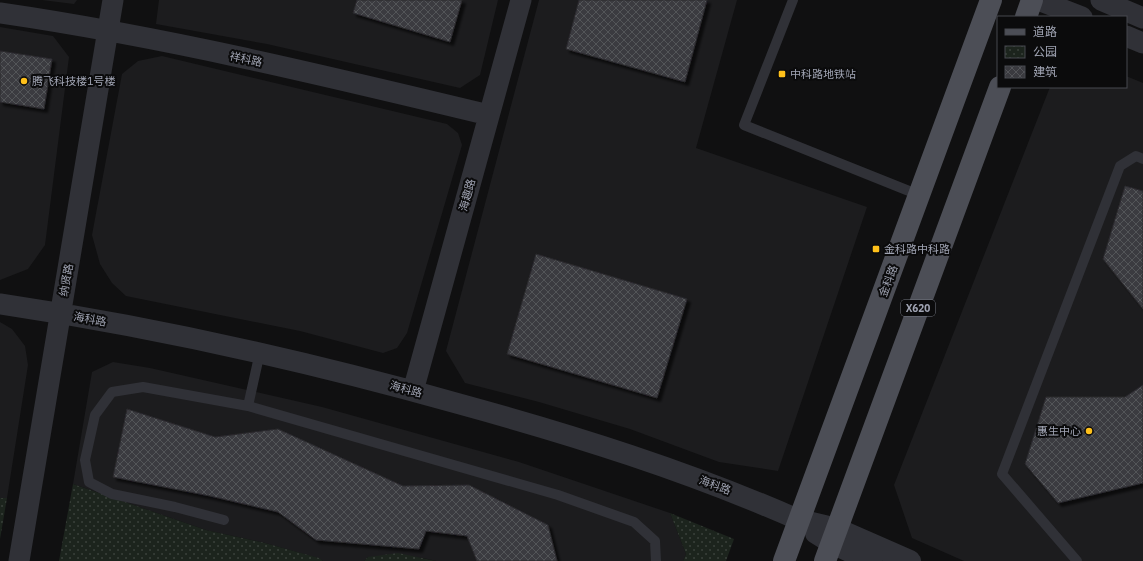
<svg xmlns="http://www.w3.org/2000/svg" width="1143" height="561" font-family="'IBM Plex Sans','Noto Sans SC',sans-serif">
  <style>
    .built { fill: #1c1c1e }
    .park { fill: url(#park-dots) }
    .building { fill: url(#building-cross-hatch); stroke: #2a292d; filter: url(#shadow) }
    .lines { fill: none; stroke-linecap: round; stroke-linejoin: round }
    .service { stroke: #303137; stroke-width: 10 }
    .minor { stroke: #303137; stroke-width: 21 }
    .tertiary { stroke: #303137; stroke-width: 22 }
    .primary { stroke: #4c4e56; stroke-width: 22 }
    .poi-dot { fill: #ffc01a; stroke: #0b0b0c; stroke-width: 1.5 }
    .labels { text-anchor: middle; stroke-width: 4; stroke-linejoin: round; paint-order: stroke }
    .shield { fill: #0b0b0c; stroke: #737681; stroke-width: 1 }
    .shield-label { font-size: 10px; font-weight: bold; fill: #a0a4b3 }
    .street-label { font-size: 11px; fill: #a0a4b3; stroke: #0b0b0c }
    .poi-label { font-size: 11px; fill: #a0a4b3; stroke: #0b0b0c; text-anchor: start }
  </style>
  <defs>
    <pattern id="park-dots" width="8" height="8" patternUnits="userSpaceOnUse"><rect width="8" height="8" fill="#1c241d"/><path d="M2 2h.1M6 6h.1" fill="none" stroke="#3a413b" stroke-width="1.8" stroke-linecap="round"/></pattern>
    <pattern id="building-cross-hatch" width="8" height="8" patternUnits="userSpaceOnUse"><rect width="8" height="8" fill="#3a3a3f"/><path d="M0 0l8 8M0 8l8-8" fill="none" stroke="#535458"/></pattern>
    <filter id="shadow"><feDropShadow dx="3.5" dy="3.5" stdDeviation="1" flood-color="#0009"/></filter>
  </defs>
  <rect width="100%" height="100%" fill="#101011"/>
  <path class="built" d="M 42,0 L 77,0 L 74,4 Z
    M 159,0 L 498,0 L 480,75 L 460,88 L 267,44 L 156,24 Z
    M 539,0 L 737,0 L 696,148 L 867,207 L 778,471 L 719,462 L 630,429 L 539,402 L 465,383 L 446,351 Z
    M 0,27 L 53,36 L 69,57 L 45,245 L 28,269 L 0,280 Z
    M 162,56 L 447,124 L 458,133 L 462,145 L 407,333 L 397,348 L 383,353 L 300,331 L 126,296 L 112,283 L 100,264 L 92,235 L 122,74 L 138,61 Z
    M 1126,76 L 1143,83 L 1143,561 L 964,561 L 912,538 L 894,485 L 1050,87 L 1126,87 Z
    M 0,322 L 12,329 L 25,346 L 28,365 L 7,498 L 0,498 Z
    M 113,362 L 150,368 L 322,407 L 519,462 L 670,513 L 686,554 L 683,561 L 436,561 L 423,558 L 368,557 L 364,561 L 323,561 L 318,558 L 265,543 L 206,530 L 73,484 L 92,372 Z"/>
  <path class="park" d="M 73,484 L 206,530 L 265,543 L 319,558 L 323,561 L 59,561 Z
    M 0,498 L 7,498 L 0,539 Z
    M 670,513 L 734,539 L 726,561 L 683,561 L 686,554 Z
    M 398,553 L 436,561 L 364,561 L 368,557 Z"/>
  <path class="building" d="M 357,0 L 462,0 L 450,42 L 353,13 Z
    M 579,0 L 707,0 L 685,82 L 566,49 Z
    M 0,51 L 52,59 L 44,109 L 0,102 Z
    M 1125,186 L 1143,191 L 1143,309 L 1103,259 Z
    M 536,254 L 687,299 L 657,398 L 507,354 Z
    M 1143,385 L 1143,483 L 1058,503 L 1025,464 L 1046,397 L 1125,397 Z
    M 127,409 L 215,437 L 278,429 L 403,486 L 469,485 L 548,525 L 557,561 L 477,561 L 467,536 L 426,531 L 419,549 L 316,540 L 278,512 L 210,496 L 113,477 Z"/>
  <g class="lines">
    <path class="service" d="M 793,0 L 744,125 L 919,195
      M 248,406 L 558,495 L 634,522 L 655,541 L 656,561
      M 224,520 L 175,507 L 112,494 L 89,482 L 85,460 L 95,415 L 112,392 L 143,387 L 248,406 L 260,352
      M 1077,561 L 1002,474 L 1120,166 L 1136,156 L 1143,159"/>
    <path class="minor" d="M 1038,0 L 1082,17
      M 1101,0 L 1143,18
      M 0,13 C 165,37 327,76 489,115
      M 1126,36 L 1143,43
      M 0,304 C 154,327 306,361 456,403 C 573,435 688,471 799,520
      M 413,391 L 521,0
      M 19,561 L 113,0"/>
    <path class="tertiary" d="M 799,520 L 837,529 L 910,561
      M 816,533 L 832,543 L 871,561"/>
    <path class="primary" d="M 1026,17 L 1032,0
      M 784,561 L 991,0
      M 825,561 L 1000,87"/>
  </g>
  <g class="poi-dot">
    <rect x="778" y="70" width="8" height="8" rx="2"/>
    <circle cx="24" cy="81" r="4"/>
    <rect x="872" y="245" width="8" height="8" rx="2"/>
    <circle cx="1089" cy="431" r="4"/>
  </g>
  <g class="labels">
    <rect class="shield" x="901" y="300" width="34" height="16" rx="3"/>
    <g class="shield-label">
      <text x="918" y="312">X620</text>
    </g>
    <g class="street-label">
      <text transform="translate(246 59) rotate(12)" y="4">祥科路</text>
      <text transform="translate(467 195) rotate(-75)" y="4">海趣路</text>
      <text transform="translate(66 280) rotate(-80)" y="4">纳贤路</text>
      <text transform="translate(888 281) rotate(-70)" y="4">金科路</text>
      <text transform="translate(90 319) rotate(10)" y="4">海科路</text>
      <text transform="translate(406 389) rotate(15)" y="4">海科路</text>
      <text transform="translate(715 485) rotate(20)" y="4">海科路</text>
    </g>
    <g class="poi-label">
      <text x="790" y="78">中科路地铁站</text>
      <text x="32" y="85">腾飞科技楼1号楼</text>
      <text x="884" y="253">金科路中科路</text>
      <text x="1081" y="435" text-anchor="end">惠生中心</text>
    </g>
  </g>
  <rect x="997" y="16" width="130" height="72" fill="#0b0b0c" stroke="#47484f"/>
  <rect x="1005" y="29" width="20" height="6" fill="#4c4e56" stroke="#47484f"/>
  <text x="1033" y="36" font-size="12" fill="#a0a4b3">道路</text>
  <rect x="1005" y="46" width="20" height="12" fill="url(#park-dots)" stroke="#47484f"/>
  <text x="1033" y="56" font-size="12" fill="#a0a4b3">公园</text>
  <rect x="1005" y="66" width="20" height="12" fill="url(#building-cross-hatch)" stroke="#47484f"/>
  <text x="1033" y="76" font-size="12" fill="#a0a4b3">建筑</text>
</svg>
